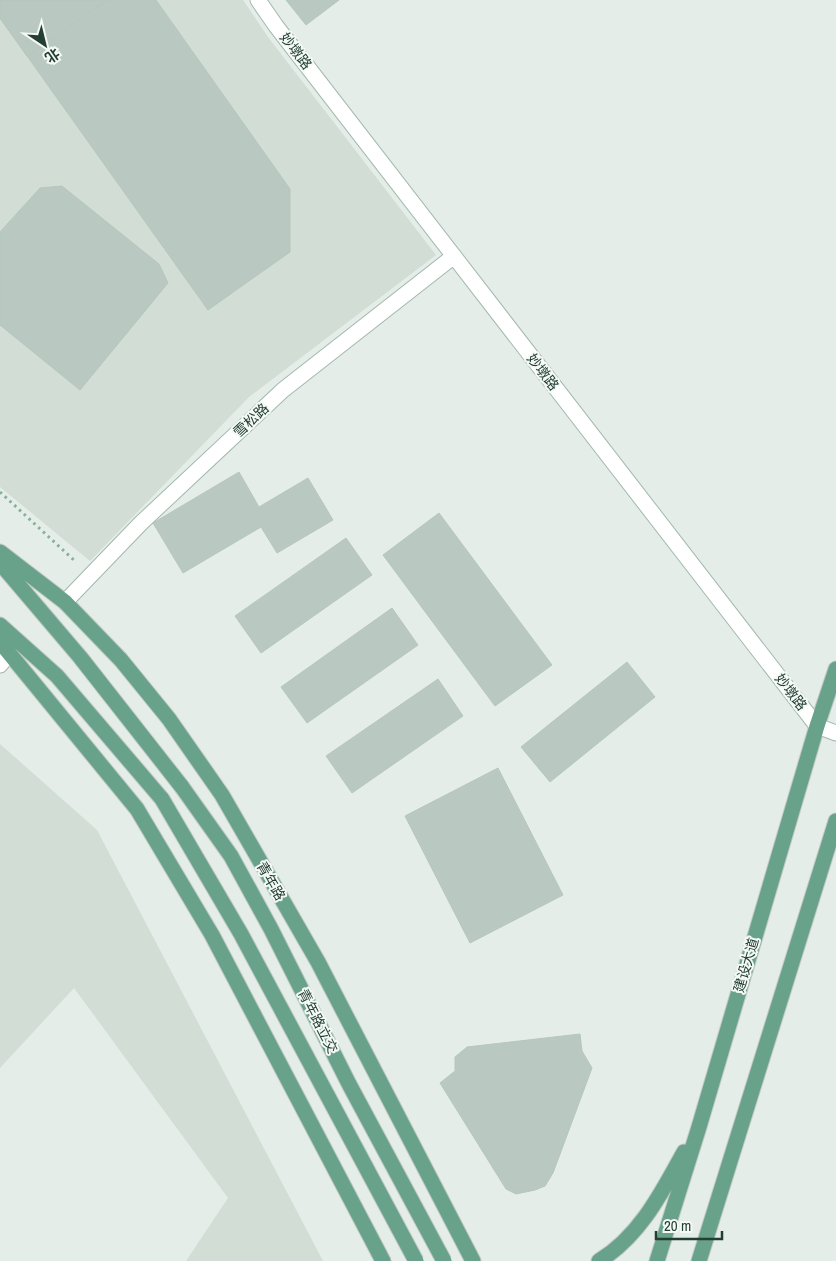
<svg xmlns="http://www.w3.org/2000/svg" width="836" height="1261" font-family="'Archivo Narrow','Noto Sans SC',sans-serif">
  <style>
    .built { fill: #d2ddd6 }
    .building { fill: #b9c8c0; stroke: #b6c7bd }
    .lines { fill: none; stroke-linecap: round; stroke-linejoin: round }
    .secondary-casing { stroke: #a2b9ad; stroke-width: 17 }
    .primary-casing { stroke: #c1c9c6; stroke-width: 17 }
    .path { stroke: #85b09b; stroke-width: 3; stroke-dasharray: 2.5 4; stroke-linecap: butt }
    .secondary { stroke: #fff; stroke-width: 15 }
    .primary { stroke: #69a28a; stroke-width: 15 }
    .primary-bridge-casing { stroke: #c1c9c6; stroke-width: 17; stroke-linecap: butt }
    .primary-bridge { stroke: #69a28a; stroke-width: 15 }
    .labels { text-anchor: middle; stroke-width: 4; stroke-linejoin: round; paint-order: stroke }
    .street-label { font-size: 14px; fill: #233f33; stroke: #f4f9f6 }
  </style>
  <rect width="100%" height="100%" fill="#e4ede7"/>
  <path class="built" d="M 0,0 L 243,0 L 268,37 L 436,255 L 249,397 L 90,561 L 0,487 Z
    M 0,744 L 97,830 L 323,1261 L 186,1261 L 228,1198 L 74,988 L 0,1068 Z"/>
  <path class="building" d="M 0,0 L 156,0 L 290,189 L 290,252 L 208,310 L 0,18 Z
    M 0,0 L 107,0 L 27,56 L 0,18 Z
    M 286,0 L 339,0 L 306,25 Z
    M 62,186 L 159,264 L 168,283 L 80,390 L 0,325 L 0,232 L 40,188 Z
    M 239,472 L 259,507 L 308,478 L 333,520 L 277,553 L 261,527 L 183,573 L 153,523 Z
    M 439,513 L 552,665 L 495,706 L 383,555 Z
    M 346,538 L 372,575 L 261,653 L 235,616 Z
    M 392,608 L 418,645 L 307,723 L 281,687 Z
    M 627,662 L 655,697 L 550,782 L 521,747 Z
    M 438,679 L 463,716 L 352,793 L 326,756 Z
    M 498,768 L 563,895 L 470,943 L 405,816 Z
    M 580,1034 L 582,1051 L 592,1068 L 553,1173 L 545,1186 L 535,1190 L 516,1194 L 506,1189 L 440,1083 L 455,1071 L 455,1057 L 467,1047 Z"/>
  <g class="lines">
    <g class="secondary-casing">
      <path id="secondary" d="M 258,0 L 276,26 L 817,726 L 836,733
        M 65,602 L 141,523 L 283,390 L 454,256
        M 0,665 L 9,654"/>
    </g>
    <g class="primary-casing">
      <path id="primary" d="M 0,552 L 65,602 L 121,660 L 169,719 L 222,795 L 318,962 L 473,1261
        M 0,563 L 80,657 L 182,787
        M 0,625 L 57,676 L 162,799
        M 0,642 L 137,809 L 212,935 L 383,1261
        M 599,1261 C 640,1236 662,1192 684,1152
        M 657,1261 L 699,1127 L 817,726 L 836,669
        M 699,1261 L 836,821"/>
    </g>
    <path class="path" d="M 0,492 L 76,562"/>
    <use href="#secondary" class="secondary"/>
    <use href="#primary" class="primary"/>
    <g class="primary-bridge-casing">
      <path id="primary-bridge" d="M 182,787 L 231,856 L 271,929 L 349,1084 L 444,1261
        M 162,799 L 241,934 L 416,1261"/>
    </g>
    <use href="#primary-bridge" class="primary-bridge"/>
  </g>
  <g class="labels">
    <g class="street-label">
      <text transform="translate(296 51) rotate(52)" y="5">妙墩路</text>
      <text transform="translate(543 372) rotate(52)" y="5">妙墩路</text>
      <text transform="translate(251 420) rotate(-43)" y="5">雪松路</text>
      <text transform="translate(791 692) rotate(52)" y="5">妙墩路</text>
      <text transform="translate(271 881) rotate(60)" y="5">青年路</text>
      <text transform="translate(746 965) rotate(-74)" y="5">建设大道</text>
      <text transform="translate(318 1021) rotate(63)" y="5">青年路立交</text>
    </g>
  </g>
  <g transform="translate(45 45) rotate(145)" stroke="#f4f9f6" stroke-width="4" paint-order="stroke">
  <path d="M0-4L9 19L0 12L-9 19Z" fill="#233f33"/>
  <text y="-8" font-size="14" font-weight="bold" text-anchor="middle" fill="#233f33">北</text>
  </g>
  <path d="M656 1231v8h66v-8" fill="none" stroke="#233f33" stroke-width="2.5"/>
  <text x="664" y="1231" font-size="15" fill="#233f33" stroke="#f4f9f6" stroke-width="4" paint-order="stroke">20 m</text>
</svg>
